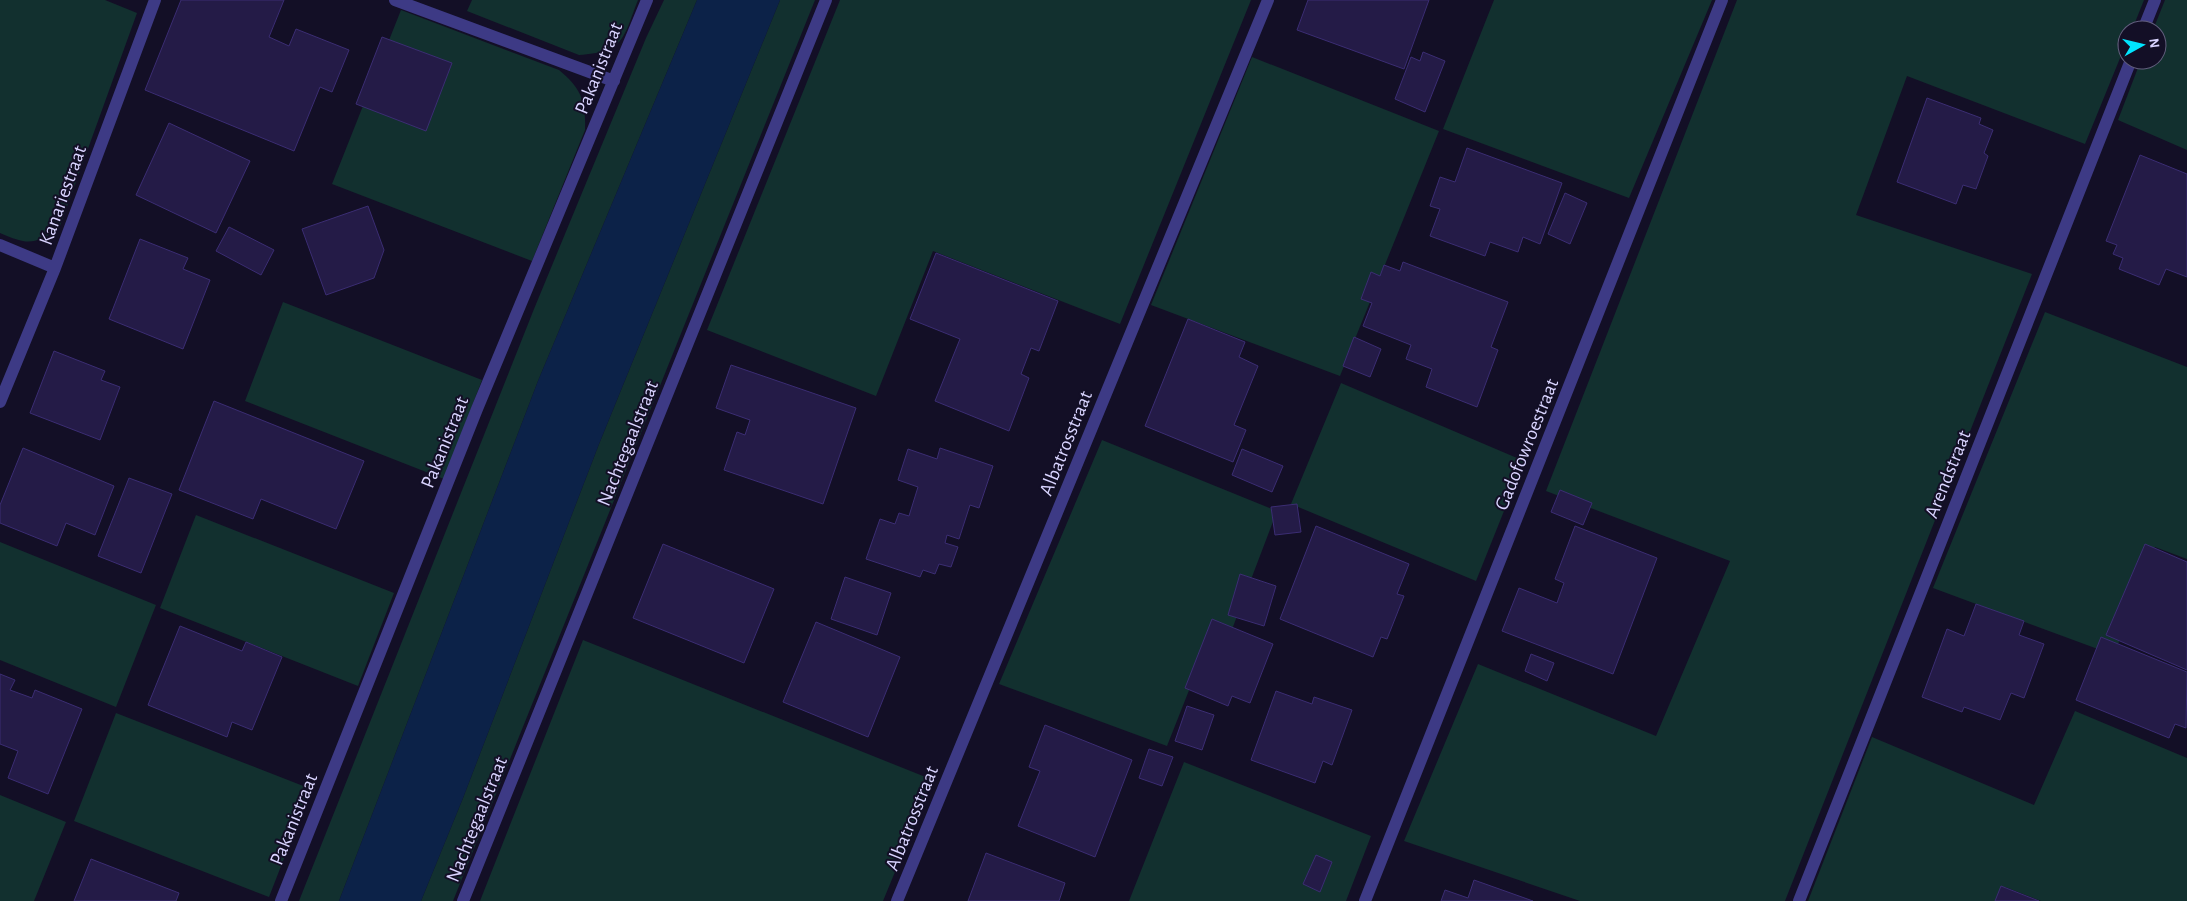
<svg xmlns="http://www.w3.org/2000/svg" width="2187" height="901" font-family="'Alegreya Sans',sans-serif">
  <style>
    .green { fill: #12302f }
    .water { fill: #0c2248 }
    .building { fill: #241b47; stroke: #3b2d73 }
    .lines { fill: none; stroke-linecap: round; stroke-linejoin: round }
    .street { stroke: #3d3a85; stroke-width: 12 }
    .labels { text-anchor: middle; stroke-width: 4; stroke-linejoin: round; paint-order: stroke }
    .street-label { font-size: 20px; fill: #d9d4ff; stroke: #130f26 }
  </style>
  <rect width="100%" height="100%" fill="#130f26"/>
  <path class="green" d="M 0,0 L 105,0 L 137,13 L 59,229 C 33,245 28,245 0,233 Z
    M 472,0 L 638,0 C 623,38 625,52 579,55 L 467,11 Z
    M 664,0 L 697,0 L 538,381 L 339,901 L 299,901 L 534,309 L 646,38 Z
    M 780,0 L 815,0 L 453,901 L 421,901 L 463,798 L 599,444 Z
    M 840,0 L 1251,0 L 1120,324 L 933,251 L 876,396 L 707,330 Z
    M 1494,0 L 1712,0 L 1629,198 L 1443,129 Z
    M 1737,0 L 2144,0 L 2132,30 L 2127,30 L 2127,41 L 2085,144 L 1907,76 L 1856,215 L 2032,274 L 1785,901 L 1580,901 L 1404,841 L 1478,664 L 1656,736 L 1730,561 L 1546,491 Z
    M 2165,0 L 2187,0 L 2187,150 L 2118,120 L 2141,60 L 2157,60 L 2157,30 L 2153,30 Z
    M 401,10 L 559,70 C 582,89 586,102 585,130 L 532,261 L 332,184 Z
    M 1252,57 L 1439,131 L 1340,376 L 1151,305 Z
    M 283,302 L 482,380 L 444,479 L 245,401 Z
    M 2045,312 L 2187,367 L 2187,559 L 2155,547 L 2114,655 L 1933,588 Z
    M 1341,383 L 1524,461 L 1476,581 L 1291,504 Z
    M 1102,440 L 1277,511 L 1231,632 L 1214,627 L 1167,746 L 999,684 Z
    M 196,515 L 394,593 L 358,686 L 160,608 Z
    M 0,542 L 156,605 L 116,707 L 0,660 Z
    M 583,640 L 933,780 L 883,901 L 480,901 Z
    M 2075,711 L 2187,758 L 2187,901 L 2041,901 L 2005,887 L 2000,901 L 1808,901 L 1872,737 L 2034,805 Z
    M 116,713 L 311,789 L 269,897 L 74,821 Z
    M 1184,762 L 1371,836 L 1346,901 L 1129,901 Z
    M 0,795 L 66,822 L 34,901 L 0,901 Z"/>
  <path class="water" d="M 697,0 L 780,0 L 599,444 L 463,798 L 421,901 L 339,901 L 538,381 Z"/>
  <path class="building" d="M 181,0 L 284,0 L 269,37 L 289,46 L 296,29 L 349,50 L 332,92 L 320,87 L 294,151 L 145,90 Z
    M 1308,0 L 1429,0 L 1404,69 L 1297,30 Z
    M 382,37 L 452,63 L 426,131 L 356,104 Z
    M 1423,52 L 1445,61 L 1425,112 L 1395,99 L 1411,57 L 1420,61 Z
    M 1927,98 L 1981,118 L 1979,124 L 1993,130 L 1984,153 L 1988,156 L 1976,189 L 1963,185 L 1956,204 L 1897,182 Z
    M 169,123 L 250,161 L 216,233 L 136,195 Z
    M 1467,148 L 1562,183 L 1540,244 L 1523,237 L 1518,252 L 1490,242 L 1485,256 L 1430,236 L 1440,209 L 1430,206 L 1440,177 L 1455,182 Z
    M 2140,155 L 2187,174 L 2187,277 L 2166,269 L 2159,285 L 2119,269 L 2123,258 L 2113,254 L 2117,245 L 2106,241 Z
    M 1565,193 L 1587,203 L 1570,244 L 1548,234 Z
    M 368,206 L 384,250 L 374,278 L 326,295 L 302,229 Z
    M 229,227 L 274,250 L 261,275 L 216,251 Z
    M 140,239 L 188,258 L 183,269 L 210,280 L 183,349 L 109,319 Z
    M 936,253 L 1058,301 L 1039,351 L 1031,348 L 1021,374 L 1029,378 L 1009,431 L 935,401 L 960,339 L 910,319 Z
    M 1403,262 L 1508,302 L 1491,347 L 1498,350 L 1477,407 L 1426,387 L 1432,369 L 1406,359 L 1411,345 L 1363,326 L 1372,303 L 1361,299 L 1371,272 L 1380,276 L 1384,265 L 1400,271 Z
    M 1188,319 L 1245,342 L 1239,357 L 1258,366 L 1234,425 L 1246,430 L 1233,462 L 1145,426 Z
    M 1354,337 L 1381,349 L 1370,377 L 1343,366 Z
    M 54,351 L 105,371 L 101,380 L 120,387 L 100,440 L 30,413 Z
    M 731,365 L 856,408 L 823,504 L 724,470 L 737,432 L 745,435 L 750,420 L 716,408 Z
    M 214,401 L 364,461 L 336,529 L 261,499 L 253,519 L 179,490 Z
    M 23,448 L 114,486 L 95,535 L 66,523 L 57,546 L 0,523 L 0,505 Z
    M 940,448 L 993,466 L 979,508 L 970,505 L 959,539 L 947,535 L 945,543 L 958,547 L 951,567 L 939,564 L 935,574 L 923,570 L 920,577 L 866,559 L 880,519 L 895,524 L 899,513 L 909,516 L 918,487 L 898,480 L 908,449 L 937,459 Z
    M 1242,449 L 1283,466 L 1272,492 L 1232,475 Z
    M 129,478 L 172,494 L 141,573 L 98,556 Z
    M 1560,490 L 1592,503 L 1583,525 L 1551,512 Z
    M 1297,504 L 1301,532 L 1275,535 L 1271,507 Z
    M 1316,526 L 1409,564 L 1397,594 L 1404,596 L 1387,639 L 1381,637 L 1373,657 L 1280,619 Z
    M 1575,526 L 1657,558 L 1613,674 L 1502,631 L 1519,588 L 1557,603 L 1564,583 L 1555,579 Z
    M 663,544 L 774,589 L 744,663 L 633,618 Z
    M 2145,544 L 2187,562 L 2187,670 L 2106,635 Z
    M 1240,574 L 1276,586 L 1264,626 L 1228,615 Z
    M 845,577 L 891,593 L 877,635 L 831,619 Z
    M 1976,604 L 2024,621 L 2019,635 L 2044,644 L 2024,698 L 2011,693 L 2000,720 L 1964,707 L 1962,712 L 1922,697 L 1947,629 L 1964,636 Z
    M 1212,619 L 1273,644 L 1250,703 L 1232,696 L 1228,706 L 1185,688 Z
    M 816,622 L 900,657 L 868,737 L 783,702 Z
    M 180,626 L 242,651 L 246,642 L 282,657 L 252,730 L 232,722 L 227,737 L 148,705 Z
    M 2101,637 L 2187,672 L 2186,728 L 2175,724 L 2169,738 L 2076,700 Z
    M 1531,654 L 1554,663 L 1547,681 L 1525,671 Z
    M 0,674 L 15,680 L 10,690 L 32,698 L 35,690 L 82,709 L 48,794 L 8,778 L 18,751 L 0,744 Z
    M 1276,691 L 1312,704 L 1314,697 L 1352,710 L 1332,765 L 1323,761 L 1315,783 L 1251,760 Z
    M 1187,706 L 1214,715 L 1202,750 L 1175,741 Z
    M 1045,725 L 1132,760 L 1095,857 L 1018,826 L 1040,771 L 1029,767 Z
    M 1149,749 L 1173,757 L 1162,786 L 1139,778 Z
    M 986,853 L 1065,883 L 1059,901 L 968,901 Z
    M 1316,855 L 1332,862 L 1320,892 L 1303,884 Z
    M 91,859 L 179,893 L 176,901 L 74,901 Z
    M 1474,880 L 1533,901 L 1441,901 L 1445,890 L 1468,898 Z
    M 2001,886 L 2039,901 L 1995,901 Z"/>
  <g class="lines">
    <path class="street" d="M 395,0 L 614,81
      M 2143,30 L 2155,0
      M 0,245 L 55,268
      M 0,402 L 55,268 L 155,0
      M 281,901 L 477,409 L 647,0
      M 463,901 L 826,0
      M 897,901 L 1268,0
      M 1365,901 L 1722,0
      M 1799,901 L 2131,60"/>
  </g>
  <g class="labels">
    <g class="street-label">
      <text transform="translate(598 68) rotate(-68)" y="7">Pakanistraat</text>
      <text transform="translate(62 195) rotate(-70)" y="7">Kanariestraat</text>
      <text transform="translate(444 442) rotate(-68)" y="7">Pakanistraat</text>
      <text transform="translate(627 443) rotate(-68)" y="7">Nachtegaalstraat</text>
      <text transform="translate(1065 443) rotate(-68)" y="7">Albatrosstraat</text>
      <text transform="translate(1526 444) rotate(-68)" y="7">Gadofowroestraat</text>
      <text transform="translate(1947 474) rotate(-68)" y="7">Arendstraat</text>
      <text transform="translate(911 818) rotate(-68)" y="7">Albatrosstraat</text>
      <text transform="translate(293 819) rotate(-68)" y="7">Pakanistraat</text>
      <text transform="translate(476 819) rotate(-68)" y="7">Nachtegaalstraat</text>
    </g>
  </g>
  <g transform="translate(2142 45) rotate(82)"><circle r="24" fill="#130f26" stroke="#625e7d"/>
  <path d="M0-4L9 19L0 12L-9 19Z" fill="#00e5ff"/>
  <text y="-8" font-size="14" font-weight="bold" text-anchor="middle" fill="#d9d4ff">N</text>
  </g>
</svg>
